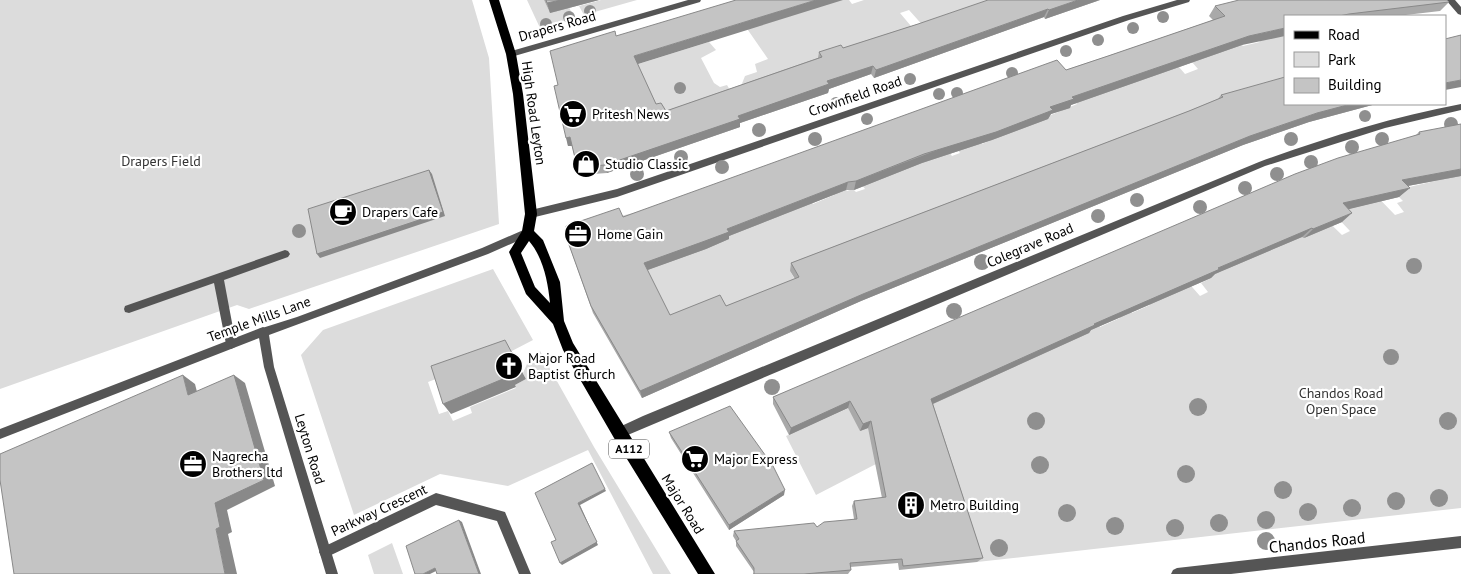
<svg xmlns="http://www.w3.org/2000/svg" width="1461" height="574" font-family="'PT Sans',sans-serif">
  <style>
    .green { fill: #dcdcdc }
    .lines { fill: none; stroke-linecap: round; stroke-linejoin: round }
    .service { fill: #555; fill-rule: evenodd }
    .minor { fill: #555; fill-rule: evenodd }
    .tertiary { fill: #555; fill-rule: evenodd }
    .primary { fill: #000; fill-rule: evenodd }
    .tree { fill: #8f8f8f }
    .wall { fill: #a9a9a9 }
    .shaded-wall { fill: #898989 }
    .building { fill: #c4c4c4; stroke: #898989 }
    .labels { text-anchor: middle; stroke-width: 4.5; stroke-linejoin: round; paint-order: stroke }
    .shield { fill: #fff; stroke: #4c4c4c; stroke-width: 1 }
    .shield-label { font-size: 12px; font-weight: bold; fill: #000 }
    .street-label { font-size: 14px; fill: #000; stroke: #fff }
    .poi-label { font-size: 14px; fill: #000; stroke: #fff; text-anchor: start }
    .park-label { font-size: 14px; fill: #333; stroke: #fff }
    .near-street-label { font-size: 16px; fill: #000; stroke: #fff }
  </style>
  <rect width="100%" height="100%" fill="#fff"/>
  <path class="green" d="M 0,0 L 472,0 L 489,58 L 499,224 L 249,309 L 237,305 L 0,389 Z
    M 527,0 L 544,0 L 550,13 L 569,7 L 574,18 L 540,28 Z
    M 601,0 L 637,0 L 584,15 L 579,6 Z
    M 827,0 L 849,0 L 852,4 L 864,0 L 999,0 L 926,29 L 909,10 L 900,13 L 916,32 L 741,86 L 745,76 L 757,72 L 755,64 L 768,59 L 741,20 Z
    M 1246,27 L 1285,35 L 1285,84 L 790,271 L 802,292 L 692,358 L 620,216 L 643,211 L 726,236 L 769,197 L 780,216 L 802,207 L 801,185 L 813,204 L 834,195 L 835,173 L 847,191 L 853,189 L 856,192 L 865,189 L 862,185 L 949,152 L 952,156 L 960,153 L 957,149 L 979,141 L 982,144 L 989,141 L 1077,104 L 1063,88 L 1179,67 L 1185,74 L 1198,69 L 1192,62 L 1230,32 L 1243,46 L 1260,42 Z
    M 709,42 L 716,50 L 701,58 L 714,83 L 720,87 L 727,85 L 734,97 L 649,115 L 629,67 Z
    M 1461,175 L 1461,508 L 977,562 L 938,438 L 876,464 L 816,495 L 786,436 L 1082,304 L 1100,327 L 1120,318 L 1112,290 L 1132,313 L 1150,305 L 1131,282 L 1171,263 L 1200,296 L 1208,292 L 1201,283 L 1211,278 L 1200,251 L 1220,272 L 1237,264 L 1310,204 L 1342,235 L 1350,231 L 1333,213 L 1365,184 L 1395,215 L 1404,212 L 1397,203 L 1403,201 L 1382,180 L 1405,188 Z
    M 493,269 L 533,340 L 500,357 L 499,355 L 428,382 L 439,414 L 448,411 L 453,421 L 472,413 L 470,407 L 516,388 L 515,385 L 526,379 L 523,373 L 527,364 L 540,351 L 594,447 L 671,574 L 653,574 L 588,450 L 508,486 L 440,474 L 354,515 L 301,355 L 323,330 Z
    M 392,543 L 403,574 L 374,574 L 368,555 Z"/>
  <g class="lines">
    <path class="service" d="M 285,250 L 288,251 L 290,254 L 288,257 L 224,280 L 236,344 L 235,347 L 231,349 L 227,347 L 226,344 L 214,283 L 129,313 L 125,312 L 124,309 L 125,306 Z"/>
    <path class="minor" d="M 688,0 L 701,0 L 700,2 L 511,57 L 507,54 L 508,52 Z
      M 1446,0 L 1455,0 L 1461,7 L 1461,15 L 1458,14 Z
      M 1461,104 L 1461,110 L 1385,128 L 1265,166 L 623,437 L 619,438 L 615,437 L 613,433 L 615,429 L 643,416 L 1259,162 C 1325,138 1392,117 1461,104 Z
      M 263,327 L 267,329 L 268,332 L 267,335 L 0,439 L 0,429 Z
      M 436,493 L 505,512 L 531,574 L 519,574 L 497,521 L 436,505 L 329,556 L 325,558 L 321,556 L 319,552 L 321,548 Z
      M 1461,536 L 1461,548 L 1231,574 L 1171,574 L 1173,570 L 1177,568 Z"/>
    <path class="tertiary" d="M 1177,0 L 1190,0 L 1189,2 L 1129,20 L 617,197 L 531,218 L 526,214 L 531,210 L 617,189 L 1123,16 Z
      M 528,228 L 531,229 L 533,232 L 531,235 L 488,254 L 269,335 L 274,367 L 338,574 L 326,574 L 264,367 L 258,332 L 259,329 L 297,317 L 482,248 Z"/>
    <path class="primary" d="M 489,0 L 499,0 L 516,54 L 523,94 L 537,214 L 534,231 L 543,240 L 560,282 L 564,321 L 573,343 L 715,574 L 698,574 L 614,438 L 563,350 L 553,324 L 526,294 L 509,252 L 522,231 L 525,214 L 513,94 L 506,54 ZM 529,241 C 543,257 548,282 550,303 L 535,287 L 521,253 Z"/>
  </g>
  <g class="tree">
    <circle cx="590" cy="11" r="6"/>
    <circle cx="569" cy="17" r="6"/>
    <circle cx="1163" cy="17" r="6"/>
    <circle cx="546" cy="24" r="6"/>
    <circle cx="1133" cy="28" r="6"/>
    <circle cx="1098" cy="40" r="6"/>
    <circle cx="1066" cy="51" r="6"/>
    <circle cx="1012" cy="73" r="6"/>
    <circle cx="910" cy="79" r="6"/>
    <circle cx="680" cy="88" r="6"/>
    <circle cx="957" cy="93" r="6"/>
    <circle cx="939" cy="94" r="6"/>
    <circle cx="836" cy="103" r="6"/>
    <circle cx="1365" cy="116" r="6"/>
    <circle cx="867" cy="119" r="6"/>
    <circle cx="1451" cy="124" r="7"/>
    <circle cx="759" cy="130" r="7"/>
    <circle cx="815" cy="139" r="7"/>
    <circle cx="1291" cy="139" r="7"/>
    <circle cx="1382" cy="139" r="7"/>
    <circle cx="1352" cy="147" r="7"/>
    <circle cx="681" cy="157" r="7"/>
    <circle cx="1311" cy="162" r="7"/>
    <circle cx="722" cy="167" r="7"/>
    <circle cx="637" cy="174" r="7"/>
    <circle cx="1277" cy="174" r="7"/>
    <circle cx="1245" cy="188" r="7"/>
    <circle cx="1137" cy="200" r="7"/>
    <circle cx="1200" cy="207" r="7"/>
    <circle cx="1098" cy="216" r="7"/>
    <circle cx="299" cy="231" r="7"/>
    <circle cx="982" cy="262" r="8"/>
    <circle cx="1414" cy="266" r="8"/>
    <circle cx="954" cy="311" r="8"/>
    <circle cx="1391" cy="357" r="8"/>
    <circle cx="772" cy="387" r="8"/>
    <circle cx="1198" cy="407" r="9"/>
    <circle cx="1036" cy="421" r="9"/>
    <circle cx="1448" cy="421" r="9"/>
    <circle cx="1040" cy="465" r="9"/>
    <circle cx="1186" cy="474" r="9"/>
    <circle cx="1283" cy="490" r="9"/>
    <circle cx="1439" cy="498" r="9"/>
    <circle cx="1396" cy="501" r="9"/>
    <circle cx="1352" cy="508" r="9"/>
    <circle cx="1308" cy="512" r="9"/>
    <circle cx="1067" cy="513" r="9"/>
    <circle cx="1266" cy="520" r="9"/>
    <circle cx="1219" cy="523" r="9"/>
    <circle cx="1115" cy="526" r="9"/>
    <circle cx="1175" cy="528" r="9"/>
    <circle cx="1266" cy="541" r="9"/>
    <circle cx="999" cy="548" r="9"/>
  </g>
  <path class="wall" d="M 544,0 L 599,0 L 550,13 Z
    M 1100,0 L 1045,19 L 1044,17 L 874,78 L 871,74 L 829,89 L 828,93 L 740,123 L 740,127 L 607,173 L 593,174 L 580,170 L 577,166 L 572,146 L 568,146 L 558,85 L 616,36 L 637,64 L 656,104 L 666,111 L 818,58 L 819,52 L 843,48 L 918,24 Z
    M 1449,2 L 1440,11 L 1397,16 L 1285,16 L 1242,45 L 1071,105 L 1070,108 L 1051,114 L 1048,119 L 992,140 L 922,163 L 854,190 L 846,190 L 729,236 L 729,239 L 706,249 L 647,270 L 670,315 L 726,306 L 795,279 L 790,271 L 791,263 L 1189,111 L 1218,99 L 1221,95 L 1285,104 L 1376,104 L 1309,122 L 1243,145 L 861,301 L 642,398 L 593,313 L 568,242 L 623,217 L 1066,70 L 1108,56 L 1213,20 L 1209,16 L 1215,6 Z
    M 1419,132 L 1461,176 L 1408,186 L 1399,197 L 1348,209 L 1342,222 L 1304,238 L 1302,237 L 1215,274 L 1211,278 L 1091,330 L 1089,333 L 933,404 L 983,558 L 977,562 L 899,570 L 898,563 L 850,567 L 851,570 L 848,574 L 753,574 L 754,572 L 736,546 L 736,541 L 733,536 L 734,531 L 817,527 L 854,519 L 852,506 L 854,501 L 882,498 L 868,428 L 860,431 L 848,408 L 789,435 L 773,404 L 773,397 L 1416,135 Z
    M 669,432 L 784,495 L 729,530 L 671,438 Z"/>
  <path class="shaded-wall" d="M 561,0 L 599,0 L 550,13 L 547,3 Z
    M 816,0 L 843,0 L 635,65 L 634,56 Z
    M 1078,0 L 1100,0 L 1045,19 L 1049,10 Z
    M 1048,9 L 1044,17 L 874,78 L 876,70 Z
    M 1285,28 L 1285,36 L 1242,45 L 1071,105 L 1070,108 L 1051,114 L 1048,119 L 992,140 L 922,163 L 854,190 L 856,181 L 1050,107 L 1072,97 L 1249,36 Z
    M 873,66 L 871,74 L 829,89 L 828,93 L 740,123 L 740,127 L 607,173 L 605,165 L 738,116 L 827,81 Z
    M 1461,80 L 1461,87 L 1445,90 L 1445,83 Z
    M 1351,104 L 1376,104 L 1309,122 L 1243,145 L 861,301 L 642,398 L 640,391 L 863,294 L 1250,136 L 1317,113 Z
    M 570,137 L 572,146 L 568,146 L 566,138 Z
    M 1461,169 L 1461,176 L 1391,189 L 1402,180 Z
    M 429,170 L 432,174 L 445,216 L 320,258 L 317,254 Z
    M 848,182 L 846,190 L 729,236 L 729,239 L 706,249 L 645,271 L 644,263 L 727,229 Z
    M 1410,188 L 1399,197 L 1333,213 L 1343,203 Z
    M 1352,213 L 1342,222 L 1304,238 L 1313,229 Z
    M 1312,228 L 1302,237 L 1215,274 L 1211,278 L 1091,330 L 1089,333 L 928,406 L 931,399 L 1094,324 L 1218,268 Z
    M 520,368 L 526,379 L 515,385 L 516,387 L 451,414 L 443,404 Z
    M 183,375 L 195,384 L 200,404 L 188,395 Z
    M 234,375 L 245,383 L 275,486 L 227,510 L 232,532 L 228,534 L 237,574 L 225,574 L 216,529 L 215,503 Z
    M 850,401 L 848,408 L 789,435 L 791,428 Z
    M 871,421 L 868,428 L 860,431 L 863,424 Z
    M 605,489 L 606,491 L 580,505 L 598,545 L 562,565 L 560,563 L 578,503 Z
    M 785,490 L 784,495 L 729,530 L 729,525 Z
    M 459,520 L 462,522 L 481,574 L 479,574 Z
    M 435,568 L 438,570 L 430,574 L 423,574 Z"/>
  <path class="building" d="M 546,0 L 561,0 L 547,3 Z
    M 736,0 L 816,0 L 634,56 L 656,104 L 661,103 L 666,111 L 822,57 L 819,52 L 841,45 L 843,48 L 918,24 L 988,0 L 1078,0 L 1049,10 L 1048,9 L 876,70 L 873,66 L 827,81 L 829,84 L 738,116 L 740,119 L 605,165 L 591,166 L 578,162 L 575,158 L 570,137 L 566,138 L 554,86 L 558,85 L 550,51 L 615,31 L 616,36 Z
    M 1239,0 L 1447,0 L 1449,2 L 1349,14 L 1339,16 L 1285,16 L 1285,28 L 1249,36 L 1072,97 L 1074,99 L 1050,107 L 1053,110 L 996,132 L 924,154 L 856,181 L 848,182 L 727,229 L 729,232 L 705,241 L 644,263 L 670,315 L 720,295 L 726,306 L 799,277 L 791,263 L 1189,111 L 1223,97 L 1221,95 L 1285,77 L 1285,104 L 1351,104 L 1317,113 L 1250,136 L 863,294 L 640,391 L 591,306 L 568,242 L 566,226 L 619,208 L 623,217 L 1057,60 L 1066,70 L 1108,56 L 1225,16 L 1215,6 Z
    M 1461,35 L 1461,80 L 1445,83 L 1445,39 Z
    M 1461,124 L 1461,169 L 1402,180 L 1410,188 L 1343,203 L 1352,213 L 1313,229 L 1312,228 L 1218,268 L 1220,269 L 1094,324 L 1095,325 L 931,399 L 983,558 L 903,566 L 902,559 L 850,563 L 851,570 L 804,574 L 754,574 L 754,568 L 736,541 L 739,539 L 734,531 L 814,523 L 817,527 L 824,522 L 857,519 L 854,501 L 886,497 L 871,421 L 863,424 L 850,401 L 791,428 L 773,397 L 1295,174 L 1338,158 L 1420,134 L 1419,132 Z
    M 429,170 L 443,212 L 317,254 L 308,209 Z
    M 505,340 L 520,368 L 509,374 L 510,376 L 443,404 L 431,366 Z
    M 183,375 L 188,395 L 234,375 L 264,480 L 215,503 L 220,527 L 216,529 L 225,574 L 14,574 L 0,480 L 0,454 Z
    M 730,406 L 773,466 L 785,490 L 729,525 L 669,432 Z
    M 592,463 L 605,489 L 578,503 L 597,542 L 560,563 L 551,542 L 556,540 L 535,493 Z
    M 459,520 L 479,574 L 437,574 L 435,568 L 423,574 L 415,574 L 406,546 Z"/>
  <defs>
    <g id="supermarket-disc" transform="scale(1.4375)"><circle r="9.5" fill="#000" stroke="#fff"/><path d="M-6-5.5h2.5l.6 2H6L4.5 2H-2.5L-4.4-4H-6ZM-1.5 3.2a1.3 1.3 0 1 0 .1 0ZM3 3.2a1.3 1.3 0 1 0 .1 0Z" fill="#fff"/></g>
    <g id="shop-disc" transform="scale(1.4375)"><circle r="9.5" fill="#000" stroke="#fff"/><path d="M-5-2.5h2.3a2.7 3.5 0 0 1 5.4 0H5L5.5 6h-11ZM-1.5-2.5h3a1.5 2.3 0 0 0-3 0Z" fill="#fff"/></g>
    <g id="cafe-disc" transform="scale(1.4375)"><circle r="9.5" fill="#000" stroke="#fff"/><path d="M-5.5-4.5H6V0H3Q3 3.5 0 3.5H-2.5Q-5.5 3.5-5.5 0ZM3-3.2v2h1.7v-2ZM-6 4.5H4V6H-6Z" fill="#fff"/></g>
    <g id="office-disc" transform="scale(1.4375)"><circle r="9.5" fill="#000" stroke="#fff"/><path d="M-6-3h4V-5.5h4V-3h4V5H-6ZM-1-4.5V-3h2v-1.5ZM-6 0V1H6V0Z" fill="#fff"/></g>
    <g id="church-disc" transform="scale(1.4375)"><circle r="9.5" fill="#000" stroke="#fff"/><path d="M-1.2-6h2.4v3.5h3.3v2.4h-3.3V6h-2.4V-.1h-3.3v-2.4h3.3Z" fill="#fff"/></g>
    <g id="building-disc" transform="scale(1.4375)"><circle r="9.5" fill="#000" stroke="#fff"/><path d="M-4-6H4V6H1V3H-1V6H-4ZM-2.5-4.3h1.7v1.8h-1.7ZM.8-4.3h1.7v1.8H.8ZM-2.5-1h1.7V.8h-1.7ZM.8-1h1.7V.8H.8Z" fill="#fff"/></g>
  </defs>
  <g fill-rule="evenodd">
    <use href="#supermarket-disc" x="573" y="114"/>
    <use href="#shop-disc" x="586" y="164"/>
    <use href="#cafe-disc" x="343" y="212"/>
    <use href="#office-disc" x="578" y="234"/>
    <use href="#church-disc" x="509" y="366"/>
    <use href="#supermarket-disc" x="695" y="459"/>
    <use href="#office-disc" x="193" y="464"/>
    <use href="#building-disc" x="911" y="505"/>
  </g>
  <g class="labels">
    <rect class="shield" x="609" y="439.5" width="40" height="19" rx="4"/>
    <g class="shield-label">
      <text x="629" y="453">A112</text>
    </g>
    <g class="street-label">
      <text transform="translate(557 26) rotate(-16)" y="5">Drapers Road</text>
      <text transform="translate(855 96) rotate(-19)" y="5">Crownfield Road</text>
      <text transform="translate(534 113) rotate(82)" y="5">High Road Leyton</text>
      <text transform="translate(1030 245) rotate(-23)" y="5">Colegrave Road</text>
      <text transform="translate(259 319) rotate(-20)" y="5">Temple Mills Lane</text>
      <text transform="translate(310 449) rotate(73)" y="5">Leyton Road</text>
      <text transform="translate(683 504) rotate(58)" y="5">Major Road</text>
      <text transform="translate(379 510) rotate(-25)" y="5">Parkway Crescent</text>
    </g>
    <g class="poi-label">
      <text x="592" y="119">Pritesh News</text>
      <text x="605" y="169">Studio Classic</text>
      <text x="362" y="217">Drapers Cafe</text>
      <text x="597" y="239">Home Gain</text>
      <text x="528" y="363">Major Road<tspan x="528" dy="16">Baptist Church</tspan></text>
      <text x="212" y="461">Nagrecha<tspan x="212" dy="16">Brothers ltd</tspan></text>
      <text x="714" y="464">Major Express</text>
      <text x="930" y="510">Metro Building</text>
    </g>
    <g class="park-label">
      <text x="161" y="166">Drapers Field</text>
      <text x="1341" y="398">Chandos Road<tspan x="1341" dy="16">Open Space</tspan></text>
    </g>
    <g class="near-street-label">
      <text transform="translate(1317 542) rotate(-6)" y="6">Chandos Road</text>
    </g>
  </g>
  <rect x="1284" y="15" width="162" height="90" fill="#ffffff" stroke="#999999"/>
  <rect x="1294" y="31" width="25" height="8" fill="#000000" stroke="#999999"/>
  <text x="1328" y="40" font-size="15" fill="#000000">Road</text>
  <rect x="1294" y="52" width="25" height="15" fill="#dcdcdc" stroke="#999999"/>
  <text x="1328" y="65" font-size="15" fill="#000000">Park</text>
  <rect x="1294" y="78" width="25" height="15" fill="#c4c4c4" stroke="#999999"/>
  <text x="1328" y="90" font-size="15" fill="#000000">Building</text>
</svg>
